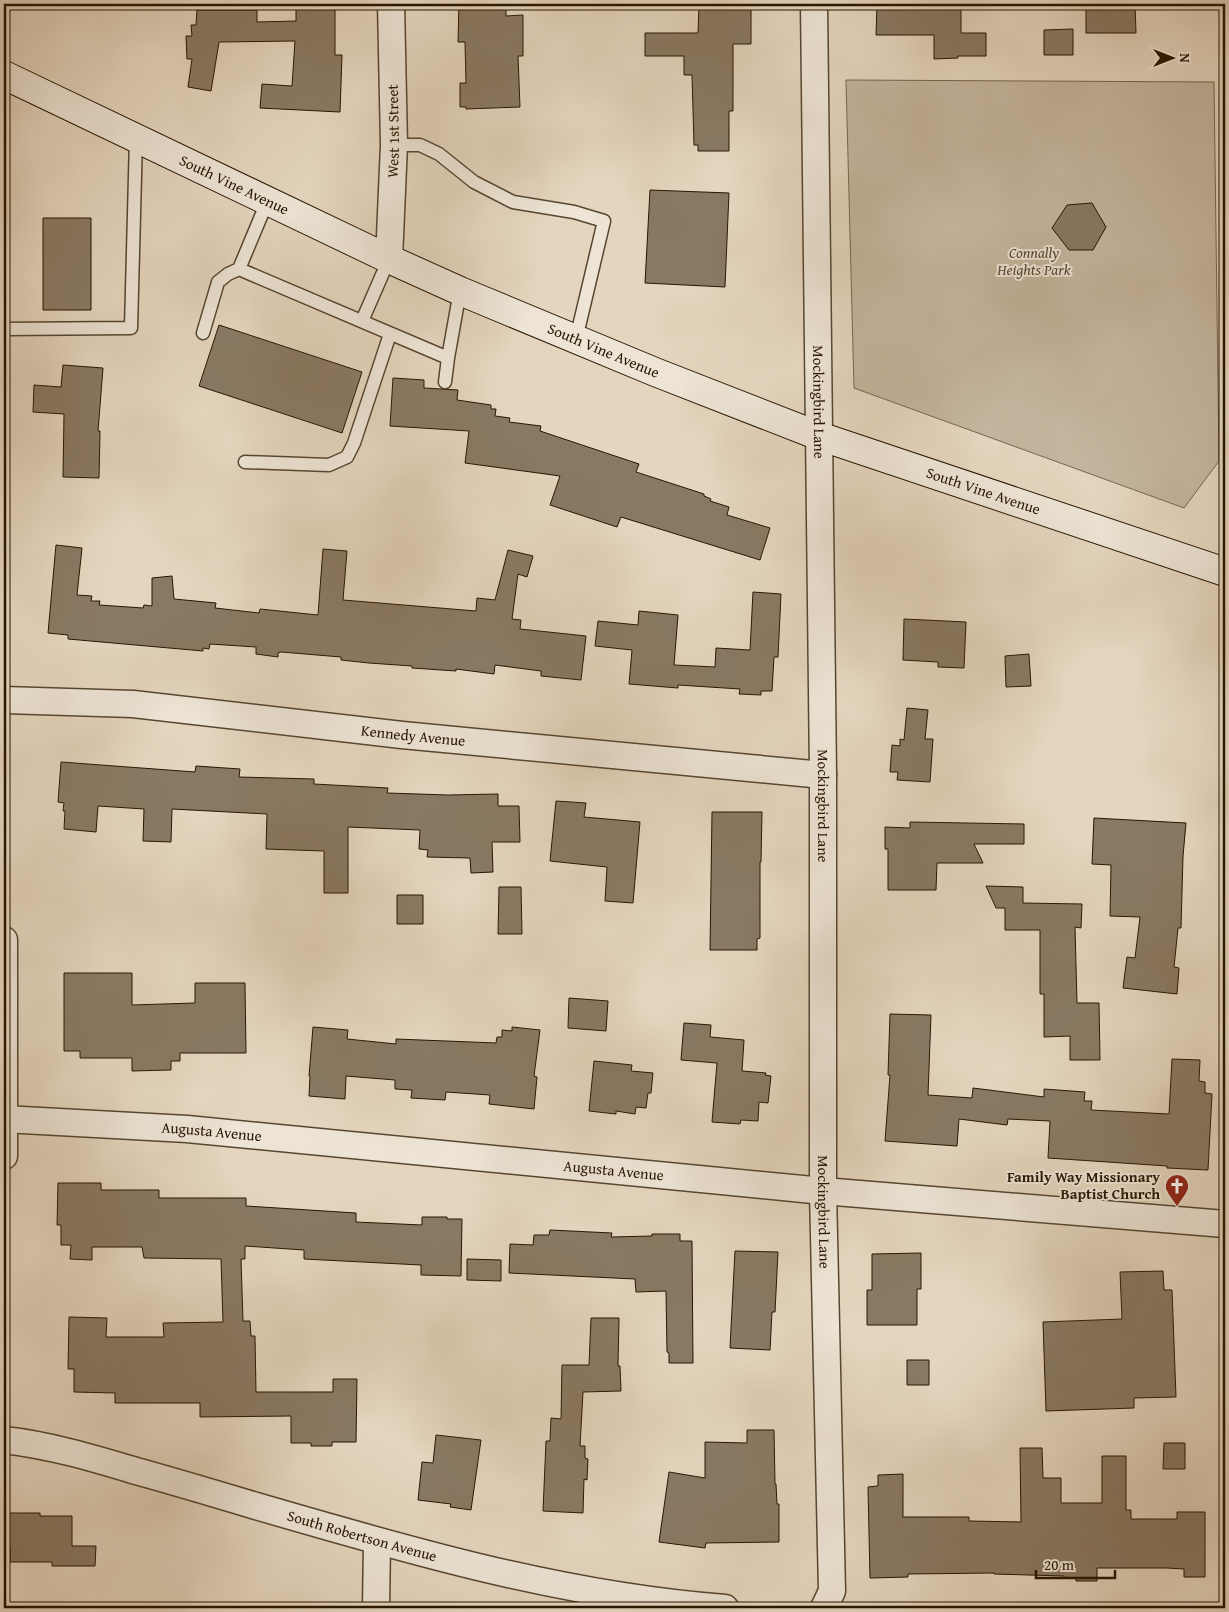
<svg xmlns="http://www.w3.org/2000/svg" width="1229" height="1612" font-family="'Gentium Book Plus',serif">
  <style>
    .green { fill: #c4b59e; stroke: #76664f }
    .building { fill: #897963; stroke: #271600 }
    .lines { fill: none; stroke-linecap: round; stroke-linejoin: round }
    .service-casing { stroke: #564630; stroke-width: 15 }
    .minor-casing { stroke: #564630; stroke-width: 29 }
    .secondary-casing { stroke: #271600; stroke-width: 30 }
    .service { stroke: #ede4d5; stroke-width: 12 }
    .minor { stroke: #ede4d5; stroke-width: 26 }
    .secondary { stroke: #ede4d5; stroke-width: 28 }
    .labels { text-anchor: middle; stroke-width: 4; stroke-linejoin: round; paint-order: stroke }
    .street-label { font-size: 15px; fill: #271600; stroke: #ede4d5 }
    .park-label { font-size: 15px; font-style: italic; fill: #56462f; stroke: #ede4d5 }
    .poi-label { font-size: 15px; font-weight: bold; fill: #271600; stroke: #ede4d5; text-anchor: end }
  </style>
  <rect width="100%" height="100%" fill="#e4d5be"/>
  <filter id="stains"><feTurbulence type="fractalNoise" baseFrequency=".004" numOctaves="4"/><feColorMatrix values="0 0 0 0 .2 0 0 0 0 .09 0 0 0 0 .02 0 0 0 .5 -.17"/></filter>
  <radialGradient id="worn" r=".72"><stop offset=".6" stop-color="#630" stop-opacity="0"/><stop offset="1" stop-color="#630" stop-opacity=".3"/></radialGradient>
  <path class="green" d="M 846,80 L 1214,82 L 1219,461 L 1184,508 L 854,388 Z"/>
  <path class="building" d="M 296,4 L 335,4 L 335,55 L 342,55 L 340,112 L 260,108 L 262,84 L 292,86 L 295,41 L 219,42 L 211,91 L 188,87 L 192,59 L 187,59 L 186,36 L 192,36 L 191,25 L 196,25 L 197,10 L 257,10 L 257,22 L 296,21 Z
    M 459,4 L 506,4 L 506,16 L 523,15 L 523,56 L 518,56 L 520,107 L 466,109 L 466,107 L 460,107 L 460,83 L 466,83 L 465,42 L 458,42 Z
    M 724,4 L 751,4 L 751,44 L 733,44 L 733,111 L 729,111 L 729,151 L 698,151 L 698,145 L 694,145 L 692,75 L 684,75 L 684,56 L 645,56 L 645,33 L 698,33 L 699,7 L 724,7 Z
    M 877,4 L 961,4 L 961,33 L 986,33 L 986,56 L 958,56 L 958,58 L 934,59 L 934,35 L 876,35 Z
    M 1086,4 L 1135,4 L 1136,33 L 1086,33 Z
    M 1073,29 L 1073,55 L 1044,55 L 1044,30 Z
    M 650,190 L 729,193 L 725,287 L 645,283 Z
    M 1092,203 L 1106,227 L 1093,250 L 1069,250 L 1052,228 L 1067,205 Z
    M 43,218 L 91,218 L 91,310 L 43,310 Z
    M 219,325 L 362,372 L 342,433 L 199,386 Z
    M 63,365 L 103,368 L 98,431 L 100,431 L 99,478 L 63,477 L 64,414 L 33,412 L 34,385 L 61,387 Z
    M 393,378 L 424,380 L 424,388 L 458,390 L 457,400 L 491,405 L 491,409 L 496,409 L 495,416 L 510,418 L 509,422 L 541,426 L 540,431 L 639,464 L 636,472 L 704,494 L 704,496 L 711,499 L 710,501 L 729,507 L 727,515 L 770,528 L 760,560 L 621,517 L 617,527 L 550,505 L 560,476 L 465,463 L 469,431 L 390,426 Z
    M 56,545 L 82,548 L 77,595 L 92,596 L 91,601 L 100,601 L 99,605 L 143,608 L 144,605 L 152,606 L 152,578 L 172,576 L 174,599 L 216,603 L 215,608 L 259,613 L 260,609 L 318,615 L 323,549 L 347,551 L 343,600 L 476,611 L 477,598 L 495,600 L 508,550 L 533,556 L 527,577 L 518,574 L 512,619 L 521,620 L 520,629 L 586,636 L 581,680 L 541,676 L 541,671 L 495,665 L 494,674 L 456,669 L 456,671 L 412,668 L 412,666 L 369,663 L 341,660 L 341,657 L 281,652 L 278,653 L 278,657 L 256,654 L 256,647 L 210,644 L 209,649 L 203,648 L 203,651 L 68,639 L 68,635 L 48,633 Z
    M 753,592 L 781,594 L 778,657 L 774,657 L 772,691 L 761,691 L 761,695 L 739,694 L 740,689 L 678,685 L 678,688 L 629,684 L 632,650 L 595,646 L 598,621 L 638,625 L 639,611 L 678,615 L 674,665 L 715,667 L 716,648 L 750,650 Z
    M 904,619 L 966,622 L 964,668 L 938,667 L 938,662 L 903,660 Z
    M 1029,654 L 1031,686 L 1006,687 L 1005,656 Z
    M 907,708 L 928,710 L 925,739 L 933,739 L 930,782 L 897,780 L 898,772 L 890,772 L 892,745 L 900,746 L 900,739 L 904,740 Z
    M 61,762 L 195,772 L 196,766 L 240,769 L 239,777 L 314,779 L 314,784 L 388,788 L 387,793 L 448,795 L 498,794 L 498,806 L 519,806 L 520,842 L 492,842 L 493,872 L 471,873 L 470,858 L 427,857 L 428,850 L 419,849 L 420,830 L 348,827 L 348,893 L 324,893 L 324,851 L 266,849 L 267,814 L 172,809 L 171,842 L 143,841 L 144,809 L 98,806 L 96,832 L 64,829 L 65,811 L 63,811 L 64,803 L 58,802 Z
    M 556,801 L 586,803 L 584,817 L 640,822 L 633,903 L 605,901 L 607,867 L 550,861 Z
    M 712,812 L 762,812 L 761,862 L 760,862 L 760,938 L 757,939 L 757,950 L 710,950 Z
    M 1094,818 L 1186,823 L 1183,856 L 1181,928 L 1178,928 L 1174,967 L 1179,968 L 1177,994 L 1123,988 L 1127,957 L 1135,958 L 1140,917 L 1110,916 L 1111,865 L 1092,864 Z
    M 910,822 L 1024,824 L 1024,844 L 974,844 L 983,863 L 937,863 L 936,890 L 888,890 L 888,849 L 885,849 L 885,827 L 910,828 Z
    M 986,886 L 1023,887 L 1023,903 L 1082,904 L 1081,928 L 1075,927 L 1077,1003 L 1099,1003 L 1100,1060 L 1070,1060 L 1070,1036 L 1044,1037 L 1044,994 L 1040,994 L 1040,930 L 1005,930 L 1005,908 L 996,908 Z
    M 499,887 L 521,887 L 522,934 L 498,934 Z
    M 397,895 L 423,895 L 423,924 L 397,924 Z
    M 64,973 L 132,973 L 132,1005 L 195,1003 L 195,983 L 245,983 L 246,1053 L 180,1053 L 180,1061 L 171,1061 L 171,1070 L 132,1071 L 132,1058 L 80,1058 L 80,1051 L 64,1051 Z
    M 569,998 L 608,1001 L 606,1031 L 568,1028 Z
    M 890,1014 L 931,1015 L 928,1095 L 972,1098 L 973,1088 L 1044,1097 L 1044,1089 L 1085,1092 L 1084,1101 L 1092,1101 L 1091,1110 L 1169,1114 L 1172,1059 L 1200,1060 L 1199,1081 L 1205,1082 L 1205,1093 L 1212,1094 L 1208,1170 L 1167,1168 L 1167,1166 L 1048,1158 L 1050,1121 L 1008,1119 L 1007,1125 L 959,1119 L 957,1146 L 885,1141 L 890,1075 L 888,1075 Z
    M 684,1023 L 711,1025 L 710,1037 L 744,1040 L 742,1071 L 766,1073 L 765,1075 L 771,1076 L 768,1103 L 759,1102 L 758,1121 L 741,1120 L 740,1124 L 712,1122 L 717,1063 L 681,1060 Z
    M 313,1027 L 348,1030 L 347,1039 L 396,1044 L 396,1039 L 496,1043 L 497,1037 L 502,1037 L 502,1030 L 512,1031 L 512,1027 L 540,1030 L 534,1076 L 537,1077 L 534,1109 L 489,1104 L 490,1095 L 446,1092 L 445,1100 L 411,1098 L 412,1090 L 395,1089 L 395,1080 L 346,1076 L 345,1099 L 309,1096 L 310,1076 L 309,1076 Z
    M 594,1061 L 632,1065 L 631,1071 L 653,1073 L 651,1093 L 648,1093 L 646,1108 L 636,1107 L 635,1114 L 616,1111 L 616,1114 L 589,1111 Z
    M 58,1183 L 101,1183 L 101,1190 L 159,1190 L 159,1198 L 246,1198 L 246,1206 L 356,1213 L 356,1222 L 422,1225 L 422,1217 L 447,1217 L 447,1219 L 462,1219 L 461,1276 L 421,1275 L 421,1265 L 304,1259 L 304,1250 L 245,1246 L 245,1259 L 241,1259 L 243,1321 L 250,1321 L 251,1336 L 255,1336 L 256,1392 L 333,1392 L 333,1379 L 357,1379 L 356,1442 L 332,1442 L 332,1446 L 311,1446 L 311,1443 L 291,1443 L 291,1416 L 200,1417 L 200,1403 L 115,1403 L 115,1393 L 74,1392 L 74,1369 L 68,1369 L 69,1317 L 107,1318 L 106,1337 L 164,1337 L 163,1323 L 223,1322 L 221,1259 L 144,1258 L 142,1247 L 92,1247 L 92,1260 L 70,1259 L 71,1245 L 61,1245 L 61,1225 L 57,1225 Z
    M 550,1230 L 612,1233 L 611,1237 L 652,1236 L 652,1234 L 680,1234 L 680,1241 L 692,1241 L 693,1363 L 669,1363 L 669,1353 L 667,1352 L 666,1291 L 636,1292 L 635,1279 L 509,1273 L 510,1244 L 533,1245 L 534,1235 L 549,1235 Z
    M 735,1251 L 778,1252 L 775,1312 L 772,1312 L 770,1350 L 730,1348 Z
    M 921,1253 L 921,1289 L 917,1289 L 917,1325 L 867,1325 L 867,1290 L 872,1290 L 872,1254 Z
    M 467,1259 L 501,1260 L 501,1281 L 467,1280 Z
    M 1163,1271 L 1164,1290 L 1172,1290 L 1176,1397 L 1134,1398 L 1134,1408 L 1046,1411 L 1043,1322 L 1122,1319 L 1120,1272 Z
    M 591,1318 L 619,1318 L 618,1366 L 620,1366 L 621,1391 L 583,1392 L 580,1446 L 585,1446 L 585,1458 L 588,1459 L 587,1480 L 584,1479 L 583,1513 L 543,1511 L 546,1441 L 550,1441 L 551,1418 L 561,1419 L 562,1365 L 589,1365 Z
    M 907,1360 L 929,1360 L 929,1385 L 907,1385 Z
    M 747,1430 L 774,1430 L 775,1484 L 776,1484 L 777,1504 L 779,1504 L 779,1542 L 706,1543 L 705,1548 L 659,1542 L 669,1472 L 705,1478 L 705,1442 L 747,1443 Z
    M 436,1435 L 481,1440 L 471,1510 L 450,1507 L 451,1504 L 418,1500 L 422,1462 L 433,1463 Z
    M 1164,1443 L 1185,1443 L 1185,1469 L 1163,1469 Z
    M 1020,1448 L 1042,1448 L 1043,1478 L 1061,1478 L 1061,1503 L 1102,1503 L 1102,1456 L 1126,1456 L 1126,1510 L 1131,1510 L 1131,1519 L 1177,1519 L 1177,1512 L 1205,1512 L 1205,1577 L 1184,1577 L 1184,1569 L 1167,1568 L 1097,1568 L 1097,1581 L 1076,1581 L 1076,1578 L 1064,1578 L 1064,1576 L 994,1574 L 994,1573 L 908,1574 L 908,1577 L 870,1578 L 868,1487 L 878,1486 L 878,1475 L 903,1474 L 903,1517 L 969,1517 L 969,1521 L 1021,1522 Z
    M 7,1513 L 40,1513 L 40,1516 L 72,1516 L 72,1546 L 96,1546 L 95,1566 L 52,1566 L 52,1562 L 10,1562 L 10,1547 L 7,1547 Z"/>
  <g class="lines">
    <g class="service-casing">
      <path id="service" d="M 394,145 L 420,145 L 439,154 L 474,182 L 513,202 L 574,212 L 604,221 L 576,339
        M 267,202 L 239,269 L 448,358 L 460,291
        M 362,321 L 389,259
        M 4,329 L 131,328 L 136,138
        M 203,333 L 218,282 L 228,274 L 239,269
        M 445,382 L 448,358
        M 245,462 L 329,465 L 347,457 L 354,443 L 390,334"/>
    </g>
    <g class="minor-casing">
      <g id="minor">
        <path id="s1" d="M 814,4 L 823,775 L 823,1191 L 832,1591 L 824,1608"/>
        <path id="s2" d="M 389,259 L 394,145 L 391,4"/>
        <path id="s3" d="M 4,700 L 133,704 L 402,735 L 823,775"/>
        <path d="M 4,940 L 4,1156"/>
        <path id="s4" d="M 4,1119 L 187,1129 L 823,1191 L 1225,1224"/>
        <path id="s5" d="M 4,1440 C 49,1445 93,1458 136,1471 C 176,1482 216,1494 256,1506 C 410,1551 565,1596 725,1608"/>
        <path d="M 376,1608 L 377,1542"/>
      </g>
    </g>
    <g class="secondary-casing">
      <g id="secondary">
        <path id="s6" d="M 4,75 L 389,259 L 460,291 L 655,372 L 819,436 L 1225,572"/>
      </g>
    </g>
    <use href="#service" class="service"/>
    <use href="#minor" class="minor"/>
    <use href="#secondary" class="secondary"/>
  </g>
  <defs>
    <g id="church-pin" transform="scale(1.25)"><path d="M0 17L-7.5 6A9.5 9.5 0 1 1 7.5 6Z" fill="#8f2418" stroke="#ede4d5"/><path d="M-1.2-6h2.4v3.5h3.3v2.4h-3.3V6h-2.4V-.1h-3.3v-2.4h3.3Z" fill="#fff"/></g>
  </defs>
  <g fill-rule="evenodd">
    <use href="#church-pin" x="1177" y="1186"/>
  </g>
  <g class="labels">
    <g class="street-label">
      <text dy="5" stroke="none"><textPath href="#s2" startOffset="128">West 1st Street</textPath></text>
      <text dy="5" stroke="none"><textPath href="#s6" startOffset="255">South Vine Avenue</textPath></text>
      <text dy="5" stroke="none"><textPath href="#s6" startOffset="660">South Vine Avenue</textPath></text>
      <text dy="5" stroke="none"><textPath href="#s1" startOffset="398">Mockingbird Lane</textPath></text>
      <text dy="5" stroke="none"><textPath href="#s6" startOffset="1065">South Vine Avenue</textPath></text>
      <text dy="5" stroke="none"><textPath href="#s3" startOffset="411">Kennedy Avenue</textPath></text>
      <text dy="5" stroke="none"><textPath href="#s1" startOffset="802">Mockingbird Lane</textPath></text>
      <text dy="5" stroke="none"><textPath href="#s4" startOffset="208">Augusta Avenue</textPath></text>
      <text dy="5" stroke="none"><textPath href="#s4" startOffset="612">Augusta Avenue</textPath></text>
      <text dy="5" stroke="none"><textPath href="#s1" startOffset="1208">Mockingbird Lane</textPath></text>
      <text dy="5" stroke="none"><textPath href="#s5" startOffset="371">South Robertson Avenue</textPath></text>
    </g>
    <g class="park-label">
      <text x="1034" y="258">Connally<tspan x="1034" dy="17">Heights Park</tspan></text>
    </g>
    <g class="poi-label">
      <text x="1160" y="1182">Family Way Missionary<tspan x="1160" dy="17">Baptist Church</tspan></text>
    </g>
  </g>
  <rect width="1229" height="1612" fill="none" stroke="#e4d5be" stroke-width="20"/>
  <rect x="5" y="5" width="1219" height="1602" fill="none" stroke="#271600" stroke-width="2.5"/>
  <rect x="10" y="10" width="1209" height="1592" fill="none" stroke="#271600"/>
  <g transform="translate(1172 58) rotate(90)" stroke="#ede4d5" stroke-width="4" paint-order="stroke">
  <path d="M0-4L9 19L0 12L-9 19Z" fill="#271600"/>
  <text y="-8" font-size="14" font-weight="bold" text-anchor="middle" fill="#271600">N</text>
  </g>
  <path d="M1036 1570v8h79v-8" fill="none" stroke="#271600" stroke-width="2.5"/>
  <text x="1044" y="1570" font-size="15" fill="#271600" stroke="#ede4d5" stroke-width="4" paint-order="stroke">20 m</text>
  <rect width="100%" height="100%" filter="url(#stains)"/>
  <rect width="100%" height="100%" fill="url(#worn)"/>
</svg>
